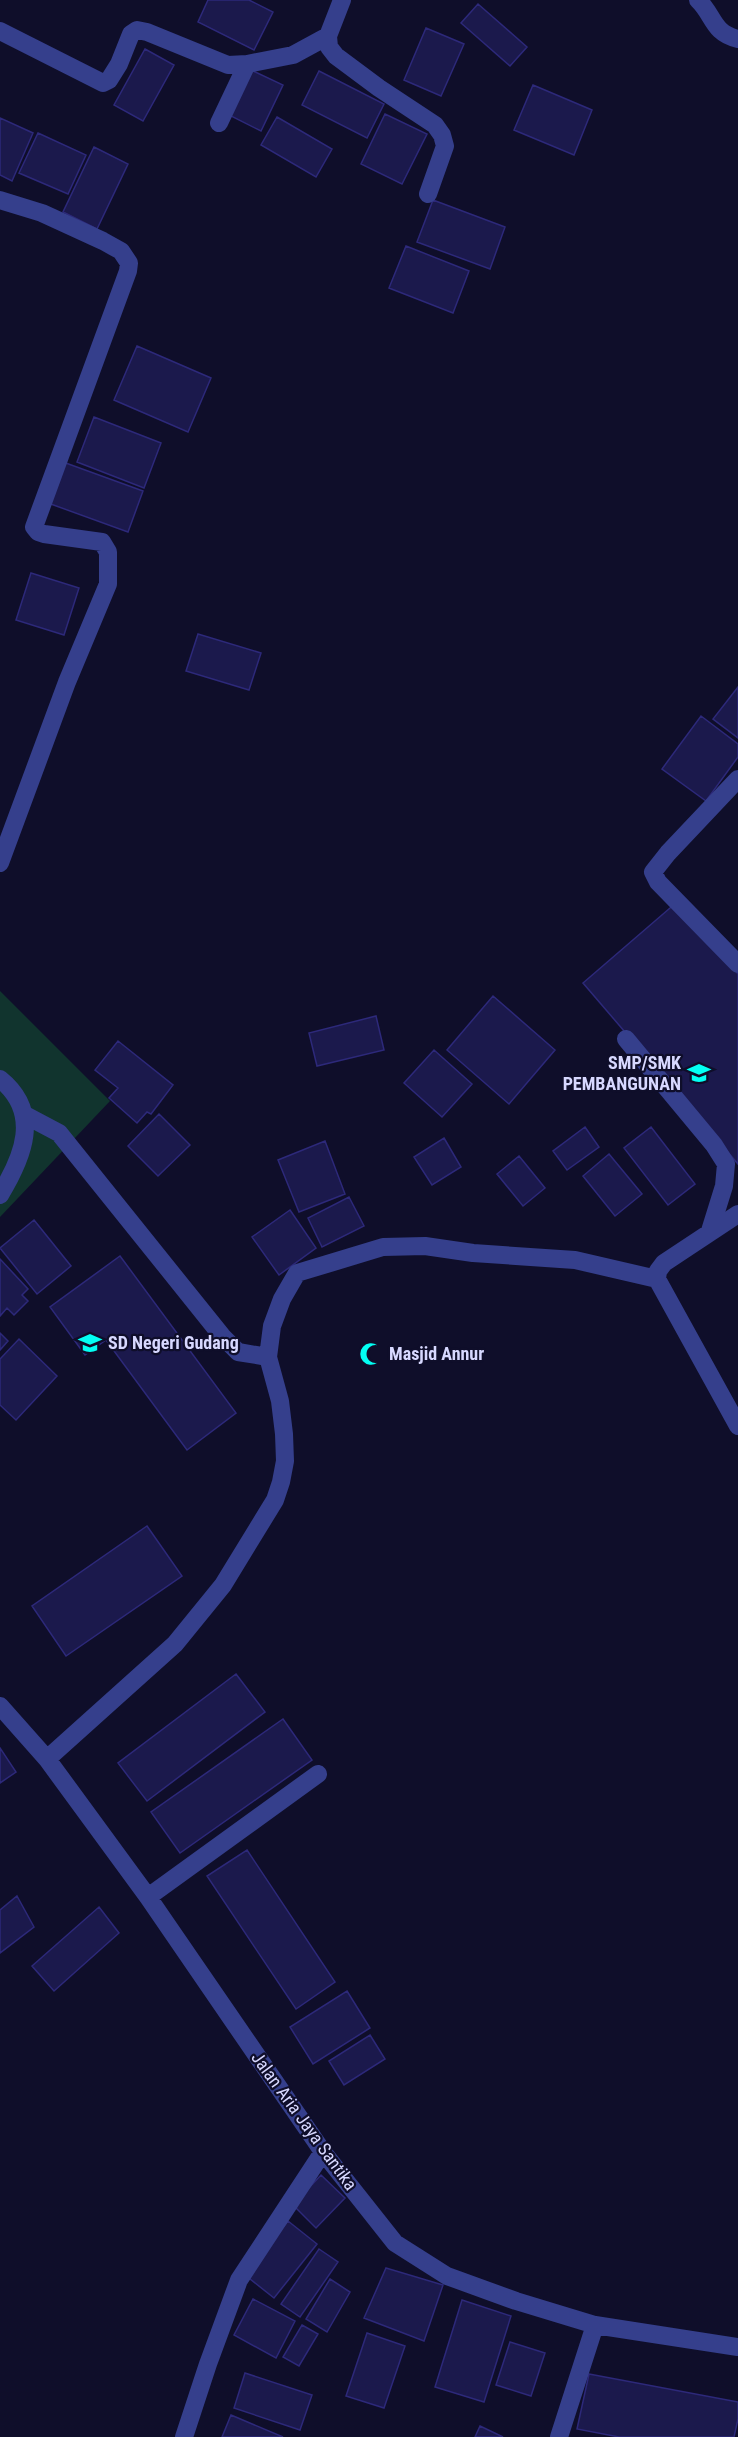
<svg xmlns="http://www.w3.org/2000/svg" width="738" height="2437" font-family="'Roboto Condensed',sans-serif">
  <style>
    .green { fill: #11342e }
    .building { fill: #1b194c; stroke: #2d297a; stroke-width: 1.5 }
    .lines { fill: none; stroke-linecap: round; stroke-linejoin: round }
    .minor { stroke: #353f8c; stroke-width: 18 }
    .labels { text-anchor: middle; stroke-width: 4.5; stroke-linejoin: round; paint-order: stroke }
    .poi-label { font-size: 18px; font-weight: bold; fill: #d7d8ff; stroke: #0f0e2a; text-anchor: start }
    .street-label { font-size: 18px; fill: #d7d8ff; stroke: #0f0e2a }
  </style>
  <rect width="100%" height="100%" fill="#0f0e2a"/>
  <path class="green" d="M 0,991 L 110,1101 L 0,1217 Z"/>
  <path class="building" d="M 208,0 L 249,0 L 273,12 L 254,50 L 198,22 Z
    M 478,4 L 527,47 L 510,66 L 461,23 Z
    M 426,28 L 464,44 L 441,96 L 404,80 Z
    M 145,49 L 174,65 L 143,121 L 114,105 Z
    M 251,70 L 283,85 L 261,131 L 229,115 Z
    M 319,71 L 384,104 L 367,138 L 302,105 Z
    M 533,85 L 592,110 L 574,155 L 514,130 Z
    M 385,114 L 427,134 L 402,184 L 361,164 Z
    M 277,117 L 332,149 L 316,177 L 261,145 Z
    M 0,118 L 33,133 L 12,181 L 0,175 Z
    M 38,133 L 86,155 L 68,194 L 19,173 Z
    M 94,147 L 128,164 L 97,229 L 63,212 Z
    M 433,200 L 505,227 L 490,269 L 417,242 Z
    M 406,246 L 469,271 L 453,313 L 389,288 Z
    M 137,346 L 211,378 L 188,432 L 114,400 Z
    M 94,417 L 161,443 L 144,488 L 77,462 Z
    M 63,462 L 143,491 L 128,532 L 48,503 Z
    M 31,573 L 79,588 L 64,635 L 16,620 Z
    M 198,634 L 261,653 L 249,690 L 186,671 Z
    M 738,687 L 738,738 L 713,719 Z
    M 701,716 L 738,744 L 738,757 L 706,801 L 662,769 Z
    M 677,902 L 738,974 L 738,1164 L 583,983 Z
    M 493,996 L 555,1050 L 509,1104 L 447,1050 Z
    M 376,1016 L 384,1050 L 317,1066 L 309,1033 Z
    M 118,1041 L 173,1085 L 151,1114 L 147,1112 L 137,1123 L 109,1098 L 118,1088 L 95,1070 Z
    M 434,1050 L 472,1084 L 442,1117 L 404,1083 Z
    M 159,1114 L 190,1145 L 158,1176 L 128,1146 Z
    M 585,1127 L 599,1147 L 567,1170 L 553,1151 Z
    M 651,1127 L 695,1184 L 668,1205 L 624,1148 Z
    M 444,1138 L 461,1167 L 432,1185 L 414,1157 Z
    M 325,1141 L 345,1194 L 299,1212 L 278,1160 Z
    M 609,1154 L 642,1194 L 615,1216 L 583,1176 Z
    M 519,1156 L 545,1188 L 523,1206 L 497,1174 Z
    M 349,1197 L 364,1226 L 322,1247 L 308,1218 Z
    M 290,1210 L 316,1248 L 279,1275 L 252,1237 Z
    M 34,1220 L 71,1266 L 37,1294 L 0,1248 Z
    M 120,1256 L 236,1413 L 187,1450 L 106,1340 L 85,1355 L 50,1307 Z
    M 0,1259 L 28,1289 L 22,1295 L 28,1301 L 14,1315 L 7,1308 L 0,1316 Z
    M 0,1333 L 8,1341 L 0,1350 Z
    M 19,1339 L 57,1376 L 16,1420 L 0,1405 L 0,1359 Z
    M 147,1526 L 182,1576 L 66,1656 L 32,1606 Z
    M 236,1674 L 265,1712 L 147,1801 L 118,1763 Z
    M 283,1719 L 312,1760 L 180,1853 L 151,1812 Z
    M 0,1748 L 16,1772 L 0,1783 Z
    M 247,1850 L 335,1982 L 296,2009 L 207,1876 Z
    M 17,1896 L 34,1927 L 0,1953 L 0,1910 Z
    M 99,1907 L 119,1933 L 54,1991 L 32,1966 Z
    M 347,1991 L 370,2028 L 313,2064 L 290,2027 Z
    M 370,2035 L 385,2059 L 344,2085 L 329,2061 Z
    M 321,2175 L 345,2198 L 316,2228 L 293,2205 Z
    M 288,2221 L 317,2244 L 274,2298 L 245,2275 Z
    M 319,2249 L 338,2262 L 300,2317 L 281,2304 Z
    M 386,2268 L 443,2285 L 424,2341 L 364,2318 Z
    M 330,2279 L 350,2292 L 327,2332 L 306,2319 Z
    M 253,2299 L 295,2321 L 276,2358 L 234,2335 Z
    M 462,2300 L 511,2316 L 484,2402 L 435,2387 Z
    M 302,2325 L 318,2334 L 299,2366 L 283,2357 Z
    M 367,2333 L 405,2346 L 384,2408 L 346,2396 Z
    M 510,2342 L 545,2353 L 531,2396 L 496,2385 Z
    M 245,2373 L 312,2395 L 300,2430 L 234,2408 Z
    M 589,2374 L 738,2402 L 738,2419 L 734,2437 L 619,2437 L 577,2429 Z
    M 231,2415 L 283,2437 L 222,2437 Z
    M 480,2426 L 503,2437 L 475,2437 Z"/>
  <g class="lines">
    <path class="minor" d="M 342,0 L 328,36 L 329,47 L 336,56 L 379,88 L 435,125 L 442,135 L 445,146 L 428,194
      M 698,0 C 714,15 712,33 738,39
      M 0,31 L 103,83 L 109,80 L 119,64 L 131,34 L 137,30 L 147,32 L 228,65 L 247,64 L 293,55 L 328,36
      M 219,123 L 247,64
      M 0,200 L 42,213 L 103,241 L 121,251 L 129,263 L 128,271 L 34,527 L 38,532 L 44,534 L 102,542 L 108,552 L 108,584 L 67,682 L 0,863
      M 738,779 L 668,853 L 653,872 L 658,882 L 738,964
      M 626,1039 L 714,1145 L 726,1164 L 724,1186 L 710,1231
      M 0,1079 C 42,1113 23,1157 0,1195
      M 25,1115 L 59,1133 L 222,1336 L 238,1352 L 268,1357
      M 738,1214 L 664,1263 L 658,1271 L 657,1279 L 738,1426
      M 0,1706 L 47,1759 L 148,1897 L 323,2152 L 395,2243 L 447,2276 L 516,2301 L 595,2325 L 738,2347
      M 47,1759 L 175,1644 L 223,1585 L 275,1500 L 281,1482 L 285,1461 L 284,1434 L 280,1401 L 268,1357 L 272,1326 L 282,1299 L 297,1273 L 383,1247 L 425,1246 L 473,1253 L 575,1260 L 657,1279
      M 148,1897 L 318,1774
      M 184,2437 L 208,2364 L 239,2280 L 323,2152
      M 559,2437 L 595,2325"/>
  </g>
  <defs>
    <g id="school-bare" transform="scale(1.8)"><path d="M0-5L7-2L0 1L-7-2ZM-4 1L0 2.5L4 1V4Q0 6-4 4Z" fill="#03fff3" stroke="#0f0e2a" stroke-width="2.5" paint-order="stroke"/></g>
    <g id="mosque-bare" transform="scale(1.8)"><path d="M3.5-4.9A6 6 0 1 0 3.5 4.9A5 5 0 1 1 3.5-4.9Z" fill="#03fff3" stroke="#0f0e2a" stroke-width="2.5" paint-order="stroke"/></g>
  </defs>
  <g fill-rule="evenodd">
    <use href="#school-bare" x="699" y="1073"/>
    <use href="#school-bare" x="90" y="1343"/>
    <use href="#mosque-bare" x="371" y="1354"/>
  </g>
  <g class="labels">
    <g class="poi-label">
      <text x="681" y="1069" text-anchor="end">SMP/SMK<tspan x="681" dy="21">PEMBANGUNAN</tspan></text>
      <text x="108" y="1349">SD Negeri Gudang</text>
      <text x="389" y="1360">Masjid Annur</text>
    </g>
    <g class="street-label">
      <text transform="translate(304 2121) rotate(54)" y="6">Jalan Aria Jaya Santika</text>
    </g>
  </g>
</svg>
